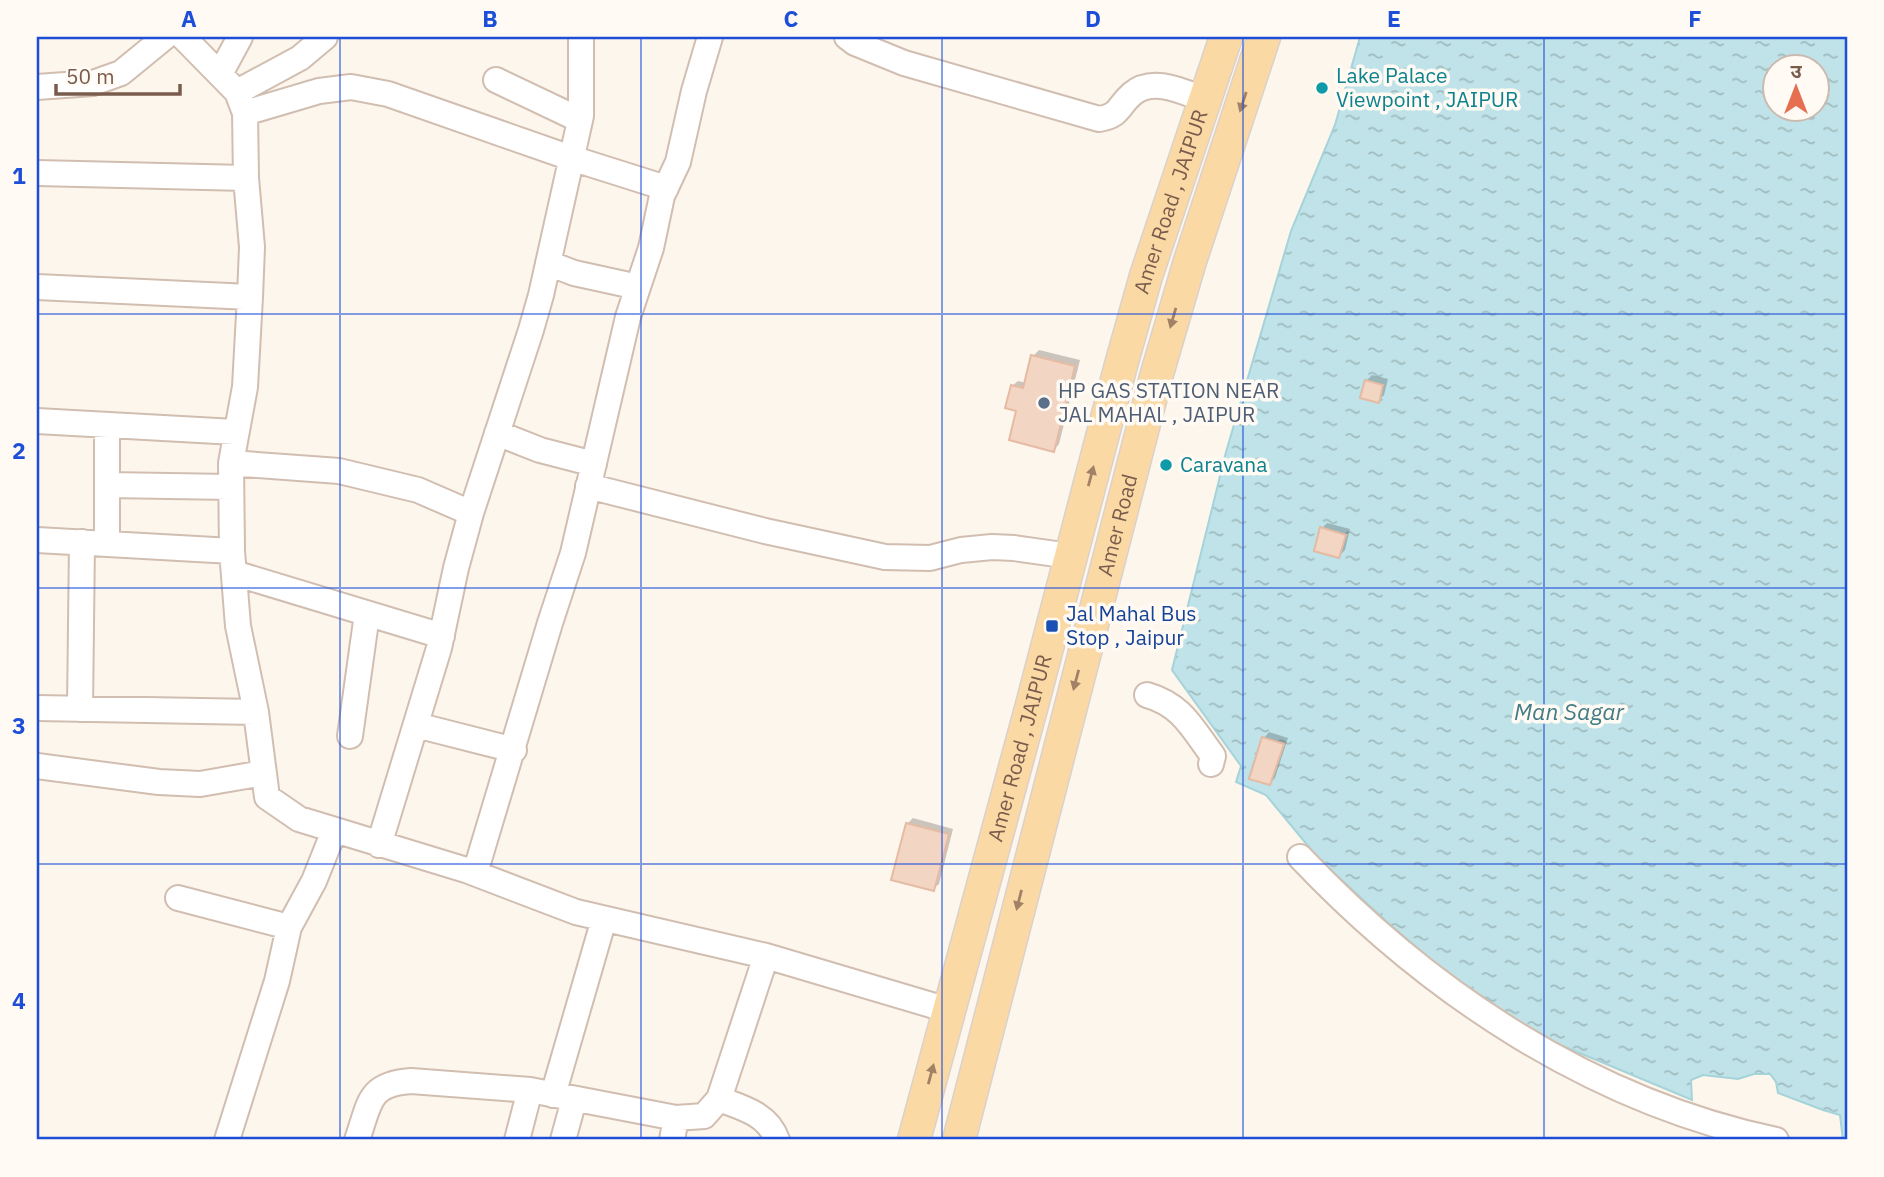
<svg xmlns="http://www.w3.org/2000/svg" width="1884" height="1177" font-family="'IBM Plex Sans','Noto Sans Devanagari',sans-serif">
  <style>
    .water { fill: url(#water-ripples); stroke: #a5d3da; stroke-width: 2; fill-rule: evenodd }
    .shadow { fill: #0003 }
    .building { fill: #f3d5c3; stroke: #e6bba3; stroke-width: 2 }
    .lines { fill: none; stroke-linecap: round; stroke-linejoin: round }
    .minor-casing { stroke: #d1beb0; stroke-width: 28 }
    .major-casing { stroke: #dad1cd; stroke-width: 35 }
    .minor { stroke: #fff; stroke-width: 24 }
    .major { stroke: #fbd9a5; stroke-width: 32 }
    .oneway { fill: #a18267 }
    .grid { fill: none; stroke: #1d4ed8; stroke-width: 2; stroke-opacity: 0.55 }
    .culture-dot { fill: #0f9aa8; stroke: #fffaf3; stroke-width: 2.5 }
    .service-dot { fill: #5c6f8a; stroke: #fffaf3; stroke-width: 2.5 }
    .transit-dot { fill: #1a4fb4; stroke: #fffaf3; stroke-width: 2.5 }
    .labels { text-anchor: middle; stroke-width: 7; stroke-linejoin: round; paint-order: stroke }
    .culture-label { font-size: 21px; fill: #0d838f; stroke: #fffaf3; text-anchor: start }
    .street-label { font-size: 21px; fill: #7a5c4d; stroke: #fffaf3 }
    .service-label { font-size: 21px; fill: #4e5e75; stroke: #fffaf3; text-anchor: start }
    .transit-label { font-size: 21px; fill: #164399; stroke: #fffaf3; text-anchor: start }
    .water-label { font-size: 23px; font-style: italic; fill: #437c86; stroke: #fffaf3 }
    .neatline { fill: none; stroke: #1d4ed8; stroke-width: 2.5 }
    .grid-label { font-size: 23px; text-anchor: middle; font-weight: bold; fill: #1d4ed8 }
  </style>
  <defs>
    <pattern id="water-ripples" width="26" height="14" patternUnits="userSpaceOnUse" patternTransform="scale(1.75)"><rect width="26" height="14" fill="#bfe3e8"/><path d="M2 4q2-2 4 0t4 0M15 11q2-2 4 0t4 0" fill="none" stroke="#a0bbbe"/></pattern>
  </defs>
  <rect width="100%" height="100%" fill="#fdf6ec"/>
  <path class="water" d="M 1360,37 L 1847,37 L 1847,1140 L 1843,1140 L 1840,1115 L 1823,1110 L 1778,1093 L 1776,1082 L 1770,1074 L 1754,1074 L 1738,1079 L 1703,1075 L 1691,1080 L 1692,1100 L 1539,1036 L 1459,984 L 1387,922 L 1318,858 L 1266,795 L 1236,782 L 1241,766 L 1172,670 L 1226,452 L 1291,231 L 1335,125 ZM 1776,66 L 1818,66 L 1818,108 L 1776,108 ZM 1365,380 L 1383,385 L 1379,402 L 1360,398 ZM 1320,528 L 1346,535 L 1339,558 L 1314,551 ZM 1262,737 L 1283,744 L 1270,785 L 1249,778 Z"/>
  <path class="shadow" d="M 1039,350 L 1080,360 L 1059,444 L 1054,450 L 1018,410 L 1012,386 L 1018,381 L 1026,383 L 1033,356 Z
    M 1372,375 L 1388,379 L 1384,395 L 1378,401 L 1366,381 Z
    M 1327,523 L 1350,529 L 1345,550 L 1339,556 L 1322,528 Z
    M 1269,732 L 1288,738 L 1275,778 L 1270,783 L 1264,738 Z
    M 913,818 L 953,829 L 939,884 L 933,889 L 907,824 Z"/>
  <path class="building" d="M 1031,355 L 1075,366 L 1054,452 L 1009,440 L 1016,411 L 1005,408 L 1011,385 L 1023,388 Z
    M 1365,380 L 1383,385 L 1379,403 L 1360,398 Z
    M 1320,527 L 1346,535 L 1339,558 L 1314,551 Z
    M 1262,737 L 1284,744 L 1270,785 L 1249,779 Z
    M 906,823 L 949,834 L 934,891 L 891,880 Z"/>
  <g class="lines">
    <g class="minor-casing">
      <path id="minor" d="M 183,37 L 237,92 L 245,113 L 246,178 L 252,247 L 250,297 L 245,387 L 231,463 L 232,551 L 238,626 L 256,712 L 267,797 L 299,819 L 466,870 L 576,912 L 766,956 L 948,1010
        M 847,37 L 855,43 L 904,63 L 1099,119 C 1120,116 1118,106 1132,94 C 1153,76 1184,92 1205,100
        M 220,74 L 240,37
        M 496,80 L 580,120
        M 37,87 L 93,83 L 121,73 L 165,37
        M 237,92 L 300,58 L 325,37
        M 245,113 L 319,91 L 351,87 L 388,94 L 571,158 L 666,188
        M 37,173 L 246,178
        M 548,263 L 574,273 L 638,287
        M 37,287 L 250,297
        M 37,421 L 235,432
        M 497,433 L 540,450 L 594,464
        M 231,463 L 339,471 L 418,490 L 471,513
        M 107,485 L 231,487
        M 588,486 L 765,531 L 885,557 L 930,558 L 961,550 L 992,547 L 1014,548 L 1070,556
        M 37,540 L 232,551
        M 107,544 L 107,425
        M 234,573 L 442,636
        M 1147,695 C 1182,705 1192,728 1213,756 L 1211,764
        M 37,708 L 256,712
        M 80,709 L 82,542
        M 416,725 L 514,750
        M 350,736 L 367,614
        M 37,766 L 159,782 L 200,784 L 263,773
        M 379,845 L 439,648 L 456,568 L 471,513 L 531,330 L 541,295 L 581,116 L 581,37
        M 1300,857 C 1428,992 1591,1101 1776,1140
        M 475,873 L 550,623 L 573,553 L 628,317 L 651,248 L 662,196 L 678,162 L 694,91 L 710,37
        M 178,898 L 289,927 L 314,881 L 334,831
        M 553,1095 L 604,919
        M 719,1099 C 743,1108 768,1114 777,1140
        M 676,1118 L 704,1116 L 719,1099 L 766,956
        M 227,1140 L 277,981 L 289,927
        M 357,1140 C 370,1104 367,1084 411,1081 L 530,1090 L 676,1118 L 672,1140
        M 517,1140 L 530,1090
        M 563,1140 L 574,1100"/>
    </g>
    <g class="major-casing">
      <g id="major">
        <path id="s1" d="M 914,1140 L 1032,705 L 1121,365 L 1146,276 L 1226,37"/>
        <path id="s2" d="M 959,1140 L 1156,377 L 1190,261 L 1264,37"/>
      </g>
    </g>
    <use href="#minor" class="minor"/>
    <use href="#major" class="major"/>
  </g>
  <defs><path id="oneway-solid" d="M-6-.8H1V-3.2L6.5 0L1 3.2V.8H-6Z" transform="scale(1.75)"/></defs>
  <g class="oneway">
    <use href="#oneway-solid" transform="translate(1243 102) rotate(108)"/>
    <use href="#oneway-solid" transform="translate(1173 318) rotate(106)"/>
    <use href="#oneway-solid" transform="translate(1091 476) rotate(-75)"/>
    <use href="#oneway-solid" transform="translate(1076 680) rotate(105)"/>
    <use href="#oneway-solid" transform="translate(1019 900) rotate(104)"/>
    <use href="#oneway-solid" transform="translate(931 1074) rotate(-75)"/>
  </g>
  <path class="grid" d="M 340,37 L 340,1140M 641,37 L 641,1140M 942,37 L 942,1140M 1243,37 L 1243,1140M 1544,37 L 1544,1140M 37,314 L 1847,314M 37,588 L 1847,588M 37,864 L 1847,864"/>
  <g class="culture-dot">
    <circle cx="1322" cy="88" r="7"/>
    <circle cx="1166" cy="465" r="7"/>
  </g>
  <circle class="service-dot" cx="1044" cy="403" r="7"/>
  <rect class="transit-dot" x="1045" y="619" width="14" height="14" rx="3.5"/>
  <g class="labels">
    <g class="culture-label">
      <text x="1336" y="83">Lake Palace<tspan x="1336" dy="24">Viewpoint , JAIPUR</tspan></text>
      <text x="1180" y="472">Caravana</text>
    </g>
    <g class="street-label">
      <text dy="7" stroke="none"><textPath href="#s1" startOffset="973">Amer Road , JAIPUR</textPath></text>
      <text dy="7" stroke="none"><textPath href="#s2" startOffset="635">Amer Road</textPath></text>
      <text dy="7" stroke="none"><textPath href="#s1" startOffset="406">Amer Road , JAIPUR</textPath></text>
    </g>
    <g class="service-label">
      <text x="1058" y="398">HP GAS STATION NEAR<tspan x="1058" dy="24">JAL MAHAL , JAIPUR</tspan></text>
    </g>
    <g class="transit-label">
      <text x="1066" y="621">Jal Mahal Bus<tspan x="1066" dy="24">Stop , Jaipur</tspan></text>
    </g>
    <g class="water-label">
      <text x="1569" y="720">Man Sagar</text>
    </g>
  </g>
  <rect width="1884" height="1177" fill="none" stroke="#fffaf3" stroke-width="77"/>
  <g transform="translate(1796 88)"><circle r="33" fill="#fffaf3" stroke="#cabbb1" stroke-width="2"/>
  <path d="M0-5L12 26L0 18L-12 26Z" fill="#e76f51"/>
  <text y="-10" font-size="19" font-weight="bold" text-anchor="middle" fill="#7a5c4d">उ</text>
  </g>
  <path d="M56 84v10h124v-10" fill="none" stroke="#7a5c4d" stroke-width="3.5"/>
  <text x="66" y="84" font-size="21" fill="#7a5c4d" stroke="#fffaf3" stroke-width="5" paint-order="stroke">50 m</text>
  <rect x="38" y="38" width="1808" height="1100" class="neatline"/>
  <g class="grid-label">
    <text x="189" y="27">A</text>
    <text x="490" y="27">B</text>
    <text x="791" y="27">C</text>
    <text x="1093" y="27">D</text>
    <text x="1394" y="27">E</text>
    <text x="1695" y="27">F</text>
    <text x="19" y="184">1</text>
    <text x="19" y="459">2</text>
    <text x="19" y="734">3</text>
    <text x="19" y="1009">4</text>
  </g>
</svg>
